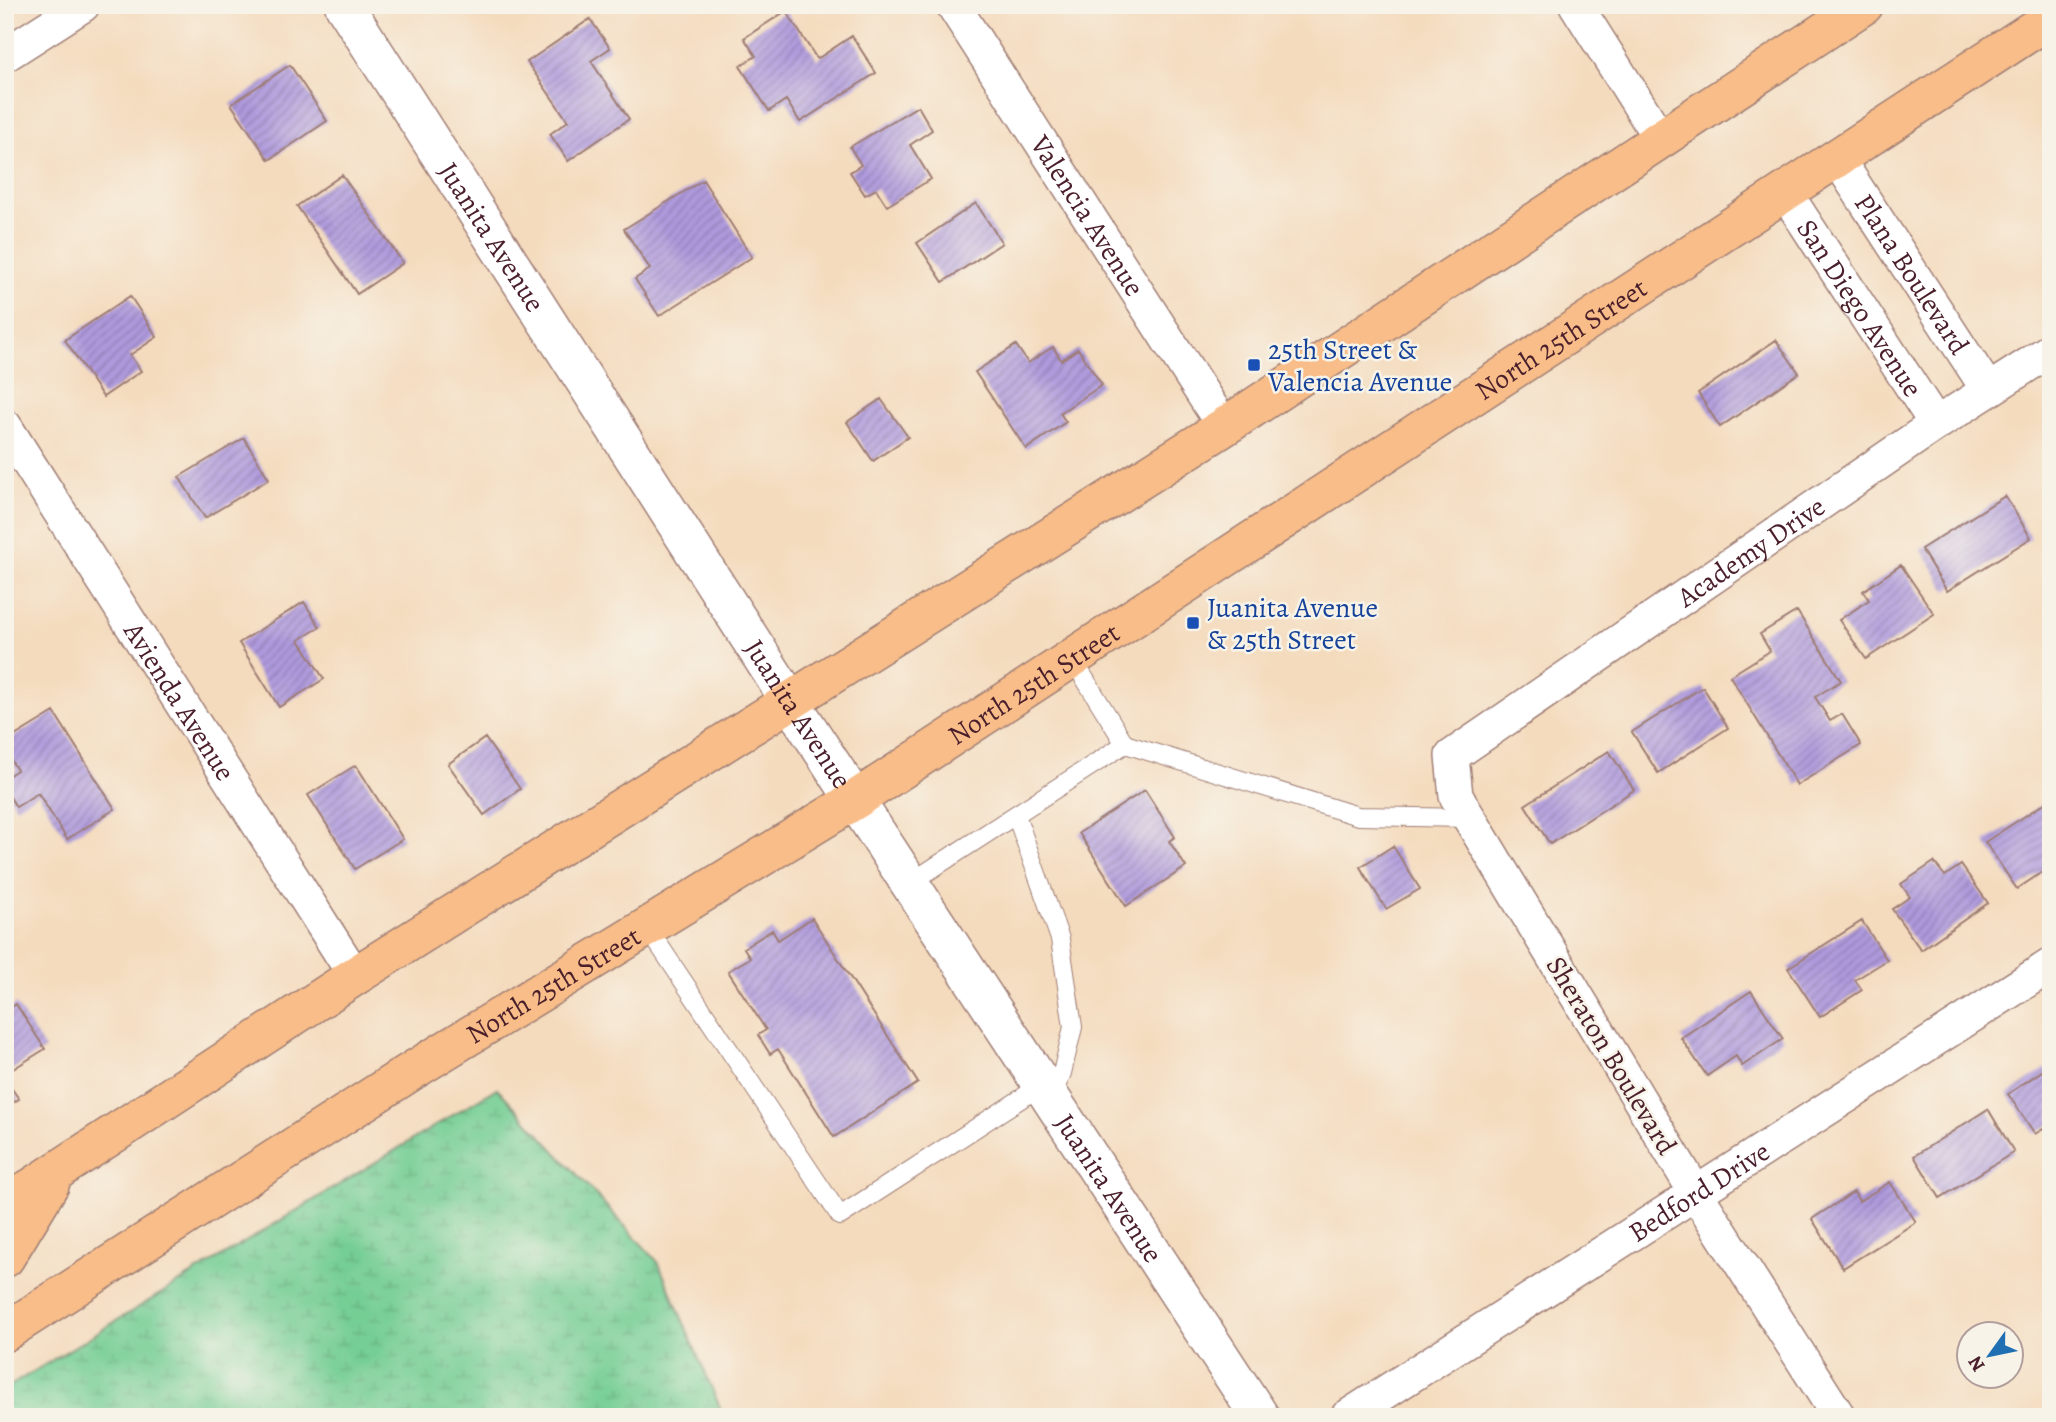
<svg xmlns="http://www.w3.org/2000/svg" width="2056" height="1422" font-family="Alegreya,serif">
  <style>
    .wetland { fill: url(#wetland-marsh); stroke: #607660; stroke-width: 2 }
    .building { fill: url(#building-hatch) }
    .lines { fill: none; stroke-linecap: round; stroke-linejoin: round }
    .service-casing { stroke: #9f7d74; stroke-width: 20 }
    .minor-casing { stroke: #9f7d74; stroke-width: 36 }
    .tertiary-casing { stroke: #9f7d74; stroke-width: 41 }
    .primary-casing { stroke: #9f7d74; stroke-width: 41 }
    .service { stroke: #fff; stroke-width: 18 }
    .minor { stroke: #fff; stroke-width: 33 }
    .tertiary { stroke: #fff; stroke-width: 38 }
    .primary { stroke: #f8bd88; stroke-width: 38 }
    .transit-dot { fill: #1a4fb4; stroke: #f7f3e8; stroke-width: 2.5 }
    .labels { text-anchor: middle; stroke-width: 5; stroke-linejoin: round; paint-order: stroke }
    .street-label { font-size: 28px; fill: #4a1f2b; stroke: #f7f3e8 }
    .transit-label { font-size: 28px; fill: #164399; stroke: #f7f3e8; text-anchor: start }
  </style>
  <defs>
    <pattern id="wetland-marsh" width="20" height="14" patternUnits="userSpaceOnUse" patternTransform="scale(1.75)"><rect width="20" height="14" fill="#75ce94"/><path d="M1 5h8M5 5V1M11 12h8M15 12V8" fill="none" stroke="#67b080"/></pattern>
    <pattern id="building-hatch" width="6" height="6" patternUnits="userSpaceOnUse" patternTransform="scale(1.75)"><rect width="6" height="6" fill="#af9add"/><path d="M-1 1l2-2M0 6l6-6M5 7l2-2" fill="none" stroke="#907db3"/></pattern>
  </defs>
  <rect width="100%" height="100%" fill="#f7f3e8"/>
  <filter id="ink" filterUnits="userSpaceOnUse"><feTurbulence type="fractalNoise" baseFrequency=".0143" numOctaves="2"/><feDisplacementMap in="SourceGraphic" scale="14" xChannelSelector="R" yChannelSelector="G"/><feConvolveMatrix kernelMatrix="1 2 1 2 8 2 1 2 1" color-interpolation-filters="sRGB"/></filter>
  <filter id="wash" filterUnits="userSpaceOnUse"><feTurbulence type="fractalNoise" baseFrequency=".00686" numOctaves="4" result="noise"/><feDisplacementMap in="SourceGraphic" scale="28" xChannelSelector="R" yChannelSelector="G"/><feGaussianBlur stdDeviation="1.57" result="paint"/><feColorMatrix in="noise" values="0 0 0 0 0 0 0 0 0 0 0 0 0 0 0 0 0 1.4 0 .05"/><feComposite in="paint" operator="in"/></filter>
  <g filter="url(#wash)">
    <rect width="100%" height="100%" fill="#f4dbbe"/>
    <path class="wetland" d="M 497,1088 L 658,1262 L 724,1417 L 5,1417 L 5,1389 Z"/>
    <g id="blocks">
      <path class="building" d="M 786,11 L 817,59 L 852,36 L 876,73 L 800,122 L 786,100 L 769,111 L 740,66 L 756,56 L 744,38 Z
        M 590,19 L 610,48 L 591,61 L 629,119 L 568,161 L 550,134 L 568,121 L 527,62 Z
        M 290,65 L 327,121 L 269,160 L 231,104 Z
        M 918,106 L 932,130 L 910,145 L 931,179 L 887,206 L 876,189 L 865,195 L 850,172 L 861,165 L 850,147 Z
        M 342,175 L 403,263 L 357,294 L 297,206 Z
        M 703,180 L 752,257 L 659,316 L 635,279 L 650,269 L 624,229 Z
        M 976,203 L 1002,243 L 943,282 L 917,243 Z
        M 130,296 L 157,337 L 130,355 L 141,371 L 103,397 L 65,340 Z
        M 1776,340 L 1799,373 L 1720,427 L 1698,393 Z
        M 1016,345 L 1028,363 L 1053,347 L 1061,360 L 1078,349 L 1102,385 L 1060,413 L 1066,422 L 1026,449 L 975,372 Z
        M 881,399 L 908,437 L 873,461 L 847,422 Z
        M 244,438 L 269,479 L 205,518 L 179,477 Z
        M 2005,496 L 2031,538 L 1947,591 L 1921,549 Z
        M 1901,565 L 1934,614 L 1866,659 L 1839,620 L 1869,600 L 1863,591 Z
        M 304,602 L 320,627 L 299,640 L 324,679 L 279,707 L 239,643 Z
        M 1797,611 L 1841,681 L 1815,697 L 1830,721 L 1842,714 L 1861,745 L 1797,785 L 1730,676 L 1770,651 L 1760,634 Z
        M 1703,687 L 1728,728 L 1658,773 L 1632,732 Z
        M 54,712 L 115,809 L 67,839 L 38,793 L 16,807 L 5,789 L 5,778 L 17,770 L 5,751 L 5,742 Z
        M 485,738 L 520,789 L 484,815 L 448,764 Z
        M 1609,751 L 1634,790 L 1550,844 L 1525,805 Z
        M 356,765 L 403,839 L 355,869 L 308,795 Z
        M 1145,790 L 1175,837 L 1169,841 L 1186,867 L 1126,906 L 1079,833 Z
        M 2051,799 L 2051,866 L 2017,889 L 1985,842 Z
        M 1393,846 L 1420,889 L 1386,909 L 1360,867 Z
        M 1934,862 L 1945,876 L 1961,865 L 1988,903 L 1921,950 L 1892,909 L 1910,897 L 1901,884 Z
        M 812,918 L 918,1083 L 834,1137 L 778,1049 L 770,1054 L 758,1035 L 766,1030 L 728,971 L 750,958 L 744,948 L 772,930 L 778,940 Z
        M 1862,921 L 1887,960 L 1855,980 L 1862,990 L 1820,1017 L 1788,968 Z
        M 1751,991 L 1783,1039 L 1742,1066 L 1736,1056 L 1707,1076 L 1681,1038 Z
        M 16,1004 L 45,1049 L 5,1074 L 5,1012 Z
        M 2051,1065 L 2051,1124 L 2035,1134 L 2008,1094 Z
        M 5,1079 L 19,1099 L 5,1108 Z
        M 1988,1109 L 2014,1152 L 1940,1198 L 1914,1156 Z
        M 1890,1182 L 1916,1222 L 1843,1268 L 1812,1219 L 1854,1192 L 1859,1201 Z"/>
    </g>
  </g>
  <g filter="url(#ink)">
    <use href="#blocks" fill-opacity="0" stroke="#9f7d74" stroke-width="2"/>
    <g class="lines">
      <g class="service-casing">
        <path id="service" d="M 1072,658 L 1125,744 L 1358,816 L 1469,818
          M 1016,815 L 1060,939 L 1073,1027 L 1062,1073 L 1051,1097
          M 910,883 L 1125,744
          M 647,927 L 840,1216 L 1042,1085"/>
      </g>
      <g class="minor-casing">
        <g id="minor">
          <path id="s1" d="M 953,5 L 1224,427"/>
          <path d="M 1576,5 L 1661,140"/>
          <path d="M 5,55 L 83,5"/>
          <path id="s2" d="M 1837,158 L 1988,390"/>
          <path id="s3" d="M 1785,192 L 1936,424"/>
          <path id="s4" d="M 5,426 L 355,976"/>
          <path id="s5" d="M 1347,1417 L 2051,965"/>
          <path id="s6" d="M 1839,1417 L 1697,1195 L 1456,796 L 1452,756 L 1936,424 L 2051,350"/>
        </g>
      </g>
      <g class="tertiary-casing">
        <g id="tertiary">
          <path id="s7" d="M 344,5 L 790,701 L 1260,1417"/>
        </g>
      </g>
      <g class="primary-casing">
        <g id="primary">
          <path d="M 5,1205 L 355,976 L 1224,427 L 1864,5"/>
          <path d="M 5,1258 L 50,1184"/>
          <path id="s8" d="M 5,1332 L 415,1069 L 855,800 L 2051,18"/>
        </g>
      </g>
      <use href="#service" class="service"/>
      <use href="#minor" class="minor"/>
      <use href="#tertiary" class="tertiary"/>
      <use href="#primary" class="primary"/>
    </g>
  </g>
  <g class="transit-dot">
    <rect x="1247" y="358" width="14" height="14" rx="3.5"/>
    <rect x="1186" y="616" width="14" height="14" rx="3.5"/>
  </g>
  <g class="labels">
    <g class="street-label">
      <text dy="10" stroke="none"><textPath href="#s1" startOffset="250">Valencia Avenue</textPath></text>
      <text dy="10" stroke="none"><textPath href="#s7" startOffset="275">Juanita Avenue</textPath></text>
      <text dy="10" stroke="none"><textPath href="#s2" startOffset="138">Plana Boulevard</textPath></text>
      <text dy="10" stroke="none"><textPath href="#s3" startOffset="138">San Diego Avenue</textPath></text>
      <text dy="10" stroke="none"><textPath href="#s8" startOffset="1846">North 25th Street</textPath></text>
      <text dy="10" stroke="none"><textPath href="#s6" startOffset="1132">Academy Drive</textPath></text>
      <text dy="10" stroke="none"><textPath href="#s8" startOffset="1216">North 25th Street</textPath></text>
      <text dy="10" stroke="none"><textPath href="#s4" startOffset="326">Avienda Avenue</textPath></text>
      <text dy="10" stroke="none"><textPath href="#s7" startOffset="842">Juanita Avenue</textPath></text>
      <text dy="10" stroke="none"><textPath href="#s8" startOffset="649">North 25th Street</textPath></text>
      <text transform="translate(1612 1055) rotate(59)" y="10">Sheraton Boulevard</text>
      <text dy="10" stroke="none"><textPath href="#s7" startOffset="1409">Juanita Avenue</textPath></text>
      <text dy="10" stroke="none"><textPath href="#s5" startOffset="418">Bedford Drive</textPath></text>
    </g>
    <g class="transit-label">
      <text x="1268" y="359">25th Street &amp;<tspan x="1268" dy="32">Valencia Avenue</tspan></text>
      <text x="1207" y="617">Juanita Avenue<tspan x="1207" dy="32">&amp; 25th Street</tspan></text>
    </g>
  </g>
  <rect width="2056" height="1422" fill="none" stroke="#f7f3e8" stroke-width="28"/>
  <g transform="translate(1990 1355) rotate(237)"><circle r="33" fill="#f7f3e8" stroke="#b29e9c" stroke-width="2"/>
  <path d="M0-5L12 26L0 18L-12 26Z" fill="#1f6fb2"/>
  <text y="-10" font-size="19" font-weight="bold" text-anchor="middle" fill="#4a1f2b">N</text>
  </g>
</svg>
